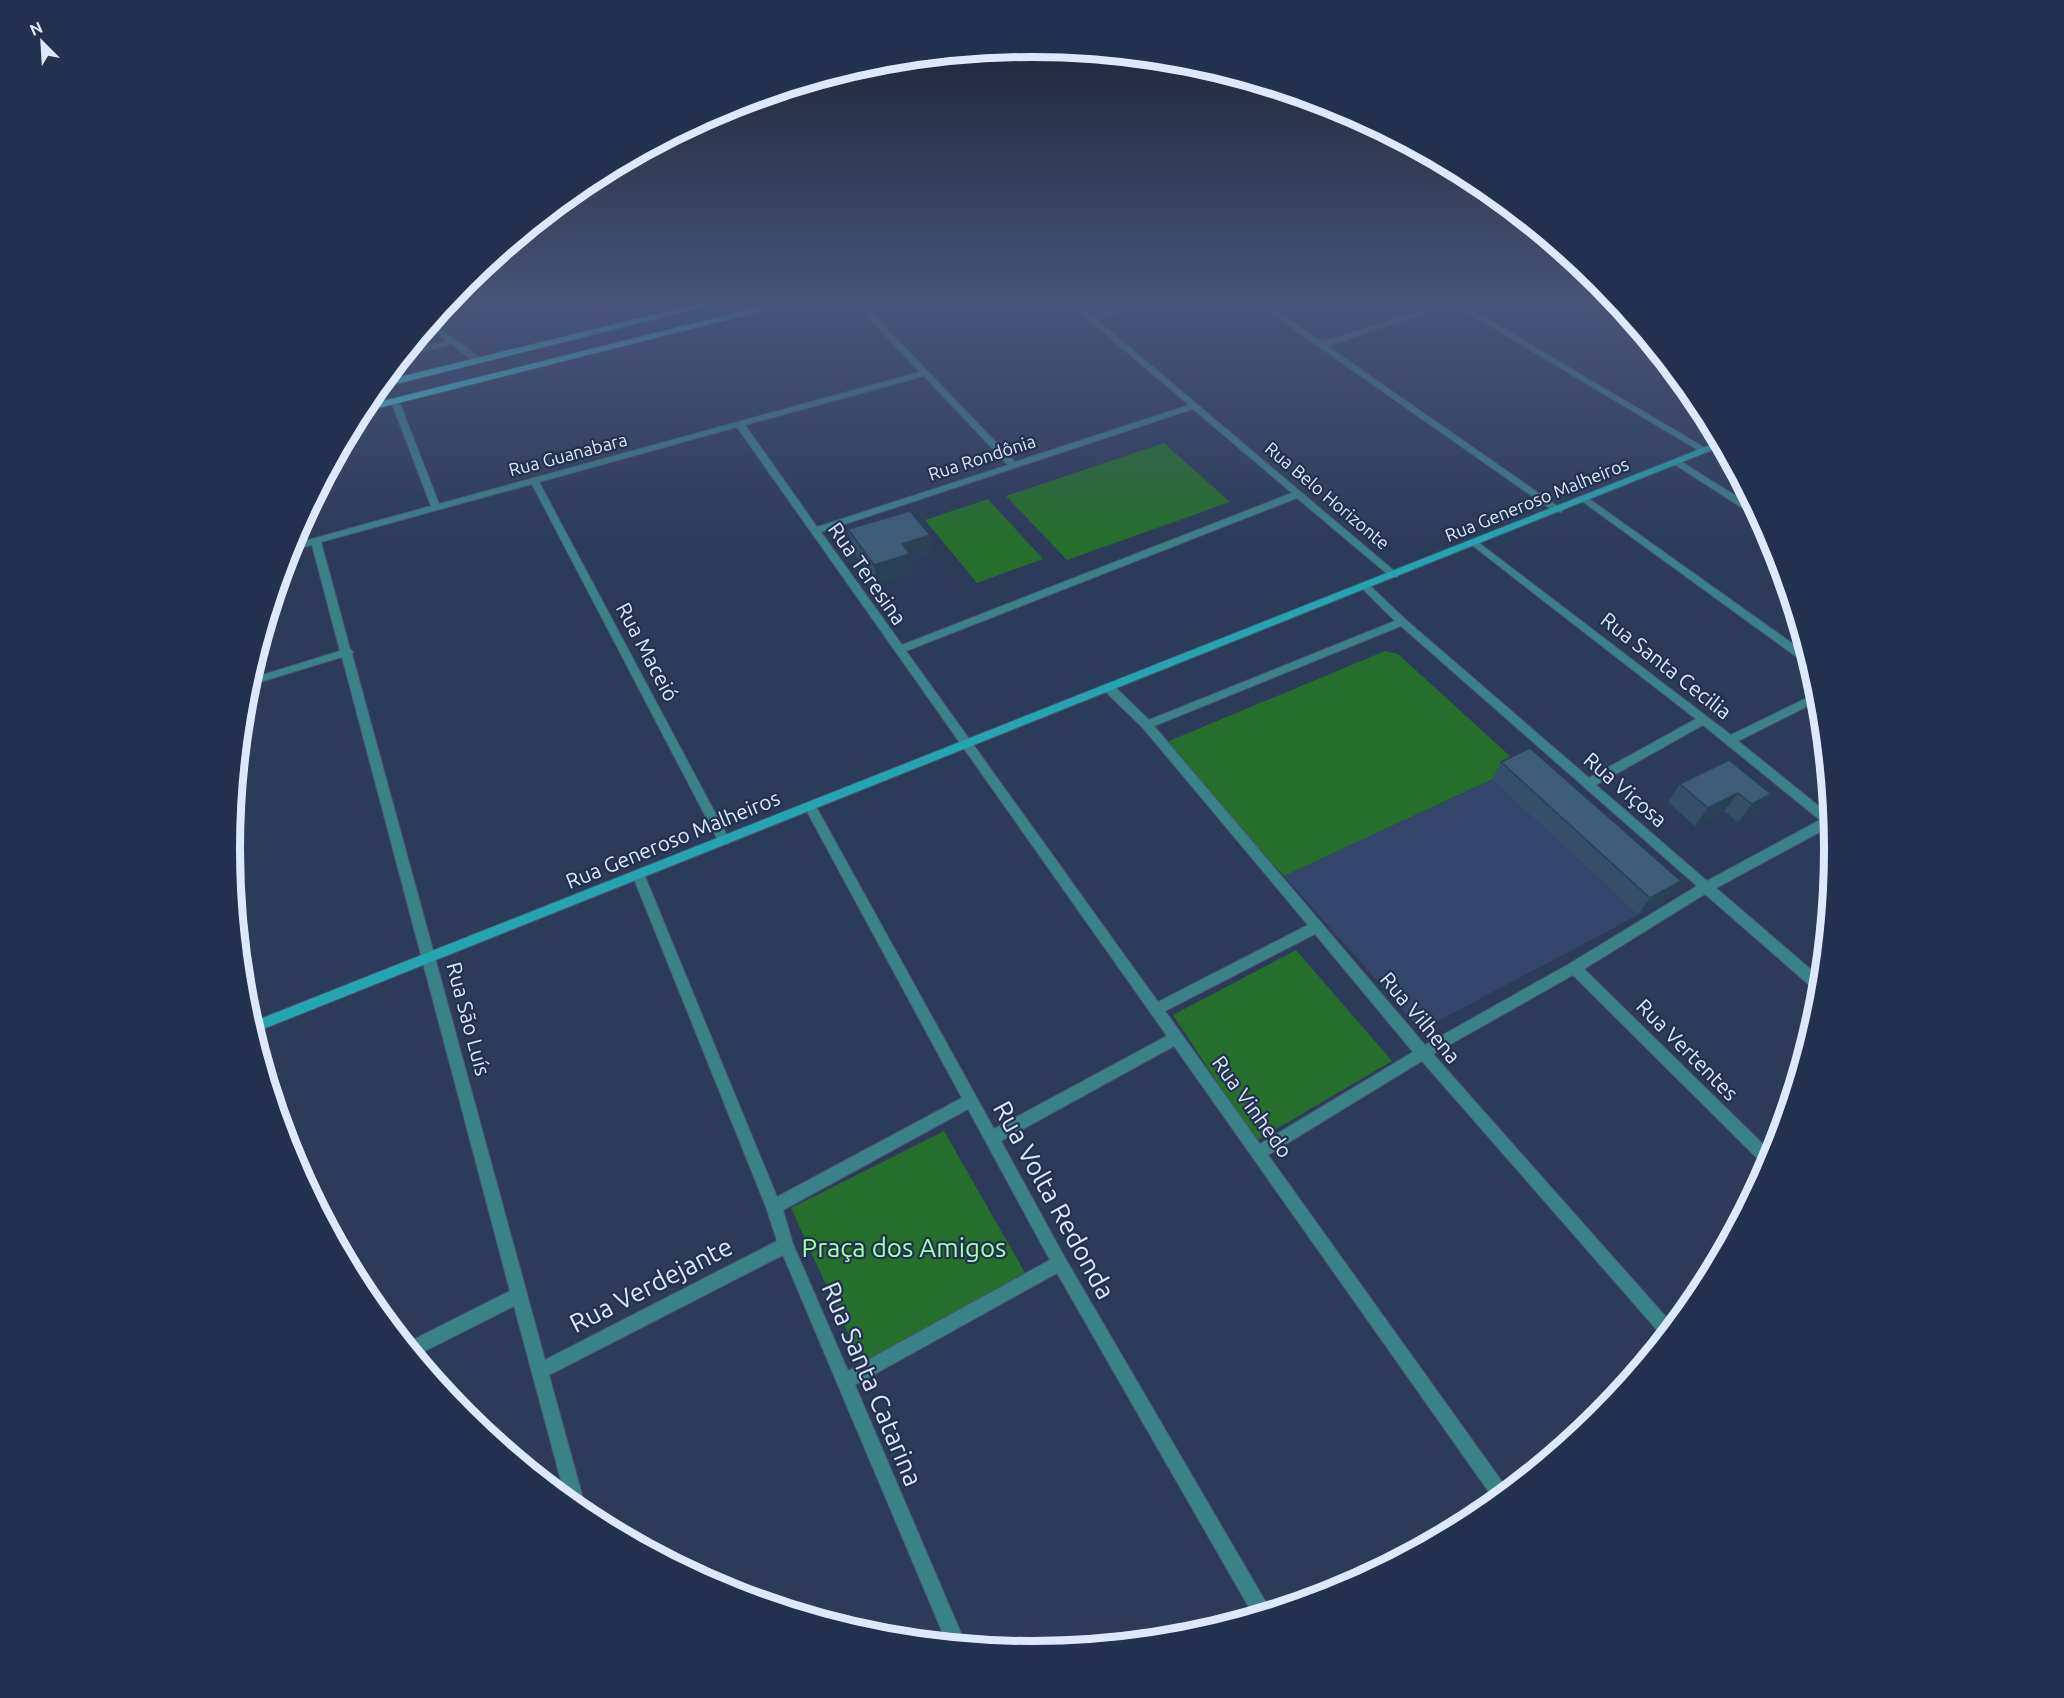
<svg xmlns="http://www.w3.org/2000/svg" width="2064" height="1698" font-family="Ubuntu,sans-serif">
  <style>
    .built { fill: #34466c }
    .green { fill: #256e2b }
    .lines { fill: none; stroke-linecap: round; stroke-linejoin: round }
    .lane-casing { stroke: #495775; stroke-width: 3 }
    .street-casing { stroke: #495775; stroke-width: 2 }
    .secondary-casing { stroke: #495775; stroke-width: 2 }
    .highway-casing { stroke: #495775; stroke-width: 2 }
    .lane { fill: #3b8188; fill-rule: evenodd }
    .street { fill: #3b8188; fill-rule: evenodd }
    .secondary { fill: #24a6b2; fill-rule: evenodd }
    .highway { fill: #3ed7e6; fill-rule: evenodd }
    .wall { fill: #344f67 }
    .shaded-wall { fill: #2a4054 }
    .building { fill: #3c5c78; stroke: #2a4054; stroke-width: 1.5 }
    .labels { text-anchor: middle; stroke-width: 4.5; stroke-linejoin: round; paint-order: stroke }
    .far-street-label { font-size: 18px; fill: #dee8fc; stroke: #233150 }
    .street-label { font-size: 21px; fill: #dee8fc; stroke: #233150 }
    .near-street-label { font-size: 26px; fill: #dee8fc; stroke: #233150 }
    .near-park-label { font-size: 26px; fill: #a3ffa5; stroke: #233150 }
    .rim { fill: none; stroke: #dee8fc; stroke-width: 8 }
  </style>
  <rect width="100%" height="100%" fill="#2d3b5b"/>
  <path class="built" d="M 1492,780 L 1638,915 L 1421,1030 L 1284,876 Z"/>
  <path class="green" d="M 1164,443 L 1230,502 L 1067,560 L 1006,496 Z
    M 988,499 L 1043,559 L 977,583 L 925,520 Z
    M 1385,651 L 1398,654 L 1521,766 L 1284,876 L 1170,753 L 1169,741 Z
    M 1296,950 L 1392,1061 L 1256,1141 L 1173,1015 Z
    M 944,1131 L 1028,1278 L 864,1368 L 791,1208 Z"/>
  <g class="lines">
    <g class="lane-casing">
      <path id="lane" d="M 454,340 L 457,342 L 456,343 L 405,355 L 408,350 Z"/>
    </g>
    <g class="street-casing">
      <path id="street" d="M 855,304 L 863,304 L 1015,462 L 1189,405 L 1070,304 L 1078,304 L 1092,315 L 1137,304 L 1149,304 L 1096,319 L 1399,575 L 1397,577 L 1391,577 L 1297,498 L 906,651 L 1158,1002 L 1308,925 L 1143,728 L 1105,691 L 1104,688 L 1105,685 L 1113,685 L 1149,720 L 1395,621 L 1360,586 L 1365,583 L 1368,584 L 1406,620 L 1589,778 L 1696,719 L 1472,545 L 1472,541 L 1475,540 L 1731,735 L 1819,692 L 1820,700 L 1738,741 L 1831,816 L 1832,827 L 1829,827 L 1716,888 L 1822,979 L 1820,992 L 1816,991 L 1705,894 L 1584,969 L 1774,1155 L 1767,1168 L 1573,975 L 1433,1054 L 1674,1326 L 1664,1338 L 1422,1061 L 1268,1155 L 1508,1490 L 1496,1502 L 1174,1046 L 1001,1141 L 1065,1258 L 1271,1611 L 1254,1616 L 1057,1273 L 855,1385 L 966,1645 L 947,1643 L 783,1255 L 549,1375 L 586,1509 L 584,1514 L 566,1499 L 514,1306 L 415,1356 L 405,1344 L 510,1291 L 342,657 L 247,686 L 249,679 L 340,651 L 312,545 L 289,551 L 290,545 L 431,506 L 391,401 L 392,399 L 399,401 L 439,504 L 920,372 ZM 924,376 L 1008,465 L 817,527 L 745,425 ZM 1193,409 L 1292,493 L 902,645 L 821,532 ZM 737,427 L 1167,1036 L 994,1129 L 814,803 L 806,803 L 804,806 L 962,1098 L 777,1197 L 644,874 L 642,871 L 634,871 L 632,874 L 766,1207 L 777,1241 L 545,1360 L 352,654 L 353,652 L 350,649 L 321,542 L 532,484 L 720,844 L 728,844 L 730,841 L 539,482 ZM 1401,626 L 1697,886 L 1569,964 L 1425,1045 L 1154,726 ZM 1703,725 L 1820,820 L 1707,881 L 1596,785 ZM 1315,934 L 1413,1052 L 1260,1144 L 1165,1011 ZM 968,1109 L 1050,1260 L 848,1371 L 793,1244 L 783,1210 Z
        M 1258,304 L 1267,304 L 1322,342 L 1440,304 L 1451,304 L 1327,346 L 1563,510 L 1561,512 L 1555,512 Z
        M 1453,304 L 1462,304 L 1710,451 L 1703,453 Z
        M 431,322 L 482,359 L 482,363 L 476,363 L 428,326 Z
        M 1677,459 L 1755,508 L 1760,516 L 1755,516 L 1674,464 L 1673,462 Z
        M 1585,496 L 1807,654 L 1810,663 L 1805,663 L 1582,501 L 1580,499 Z"/>
    </g>
    <g class="secondary-casing">
      <path id="secondary" d="M 1718,442 L 1720,442 L 1722,446 L 253,1033 L 250,1023 Z"/>
    </g>
    <g class="highway-casing">
      <path id="highway" d="M 697,304 L 716,304 L 376,389 L 383,381 Z
        M 771,304 L 790,304 L 359,413 L 363,406 Z"/>
    </g>
    <use href="#lane" class="lane"/>
    <use href="#street" class="street"/>
    <use href="#secondary" class="secondary"/>
    <use href="#highway" class="highway"/>
  </g>
  <path class="wall" d="M 848,529 L 930,535 L 931,553 L 910,560 L 912,572 L 877,584 L 851,548 Z
    M 1729,760 L 1757,812 L 1738,822 L 1724,811 L 1695,826 L 1668,802 L 1680,784 Z
    M 1501,762 L 1667,898 L 1638,915 L 1492,780 Z"/>
  <path class="shaded-wall" d="M 930,535 L 931,553 L 910,560 L 912,572 L 877,584 L 874,565 L 902,544 Z
    M 1738,793 L 1724,811 L 1695,826 L 1708,808 Z
    M 1771,794 L 1757,812 L 1738,822 L 1752,804 Z
    M 1681,881 L 1667,898 L 1638,915 L 1650,898 Z"/>
  <path class="building" d="M 910,511 L 930,535 L 902,544 L 910,554 L 874,565 L 848,529 Z
    M 1530,748 L 1681,881 L 1650,898 L 1501,762 Z
    M 1729,760 L 1771,794 L 1752,804 L 1738,793 L 1708,808 L 1680,784 Z"/>
  <linearGradient id="sky" x2="0" y2="1"><stop stop-color="#192032"/><stop offset="0.56" stop-color="#465577"/><stop offset="1" stop-color="#465577" stop-opacity="0"/></linearGradient>
  <rect width="2064" height="542" fill="url(#sky)"/>
  <g class="labels">
    <g class="far-street-label">
      <text transform="translate(568 455) rotate(-15)" y="6">Rua Guanabara</text>
      <text transform="translate(982 458) rotate(-18)" y="6">Rua Rondônia</text>
      <text transform="translate(1327 496) rotate(40)" y="6">Rua Belo Horizonte</text>
      <text transform="translate(1537 500) rotate(-22)" y="6">Rua Generoso Malheiros</text>
    </g>
    <g class="street-label">
      <text transform="translate(867 574) rotate(55)" y="7">Rua Teresina</text>
      <text transform="translate(647 652) rotate(62)" y="7">Rua Maceió</text>
      <text transform="translate(1666 666) rotate(38)" y="7">Rua Santa Cecilia</text>
      <text transform="translate(1625 790) rotate(41)" y="7">Rua Viçosa</text>
      <text transform="translate(673 840) rotate(-22)" y="7">Rua Generoso Malheiros</text>
      <text transform="translate(1420 1018) rotate(50)" y="7">Rua Vilhena</text>
      <text transform="translate(468 1019) rotate(75)" y="7">Rua São Luís</text>
      <text transform="translate(1687 1050) rotate(45)" y="7">Rua Vertentes</text>
      <text transform="translate(1252 1107) rotate(54)" y="7">Rua Vinhedo</text>
    </g>
    <g class="near-street-label">
      <text transform="translate(1054 1200) rotate(61)" y="9">Rua Volta Redonda</text>
      <text transform="translate(651 1285) rotate(-27)" y="9">Rua Verdejante</text>
      <text transform="translate(872 1384) rotate(67)" y="9">Rua Santa Catarina</text>
    </g>
    <g class="near-park-label">
      <text x="904" y="1257">Praça dos Amigos</text>
    </g>
  </g>
  <path d="M0 0H2064V1698H0ZM240 849a792 792 0 1 1 1584 0a792 792 0 1 1-1584 0Z" fill="#233150" fill-rule="evenodd"/>
  <path class="rim" d="M240 849a792 792 0 1 1 1584 0a792 792 0 1 1-1584 0Z"/>
  <g transform="translate(42 42) rotate(336)" stroke="#233150" stroke-width="4.5" paint-order="stroke">
  <path d="M0-4.5L10 22L0 15L-10 22Z" fill="#dee8fc"/>
  <text y="-9" font-size="16" font-weight="bold" text-anchor="middle" fill="#dee8fc">N</text>
  </g>
</svg>
